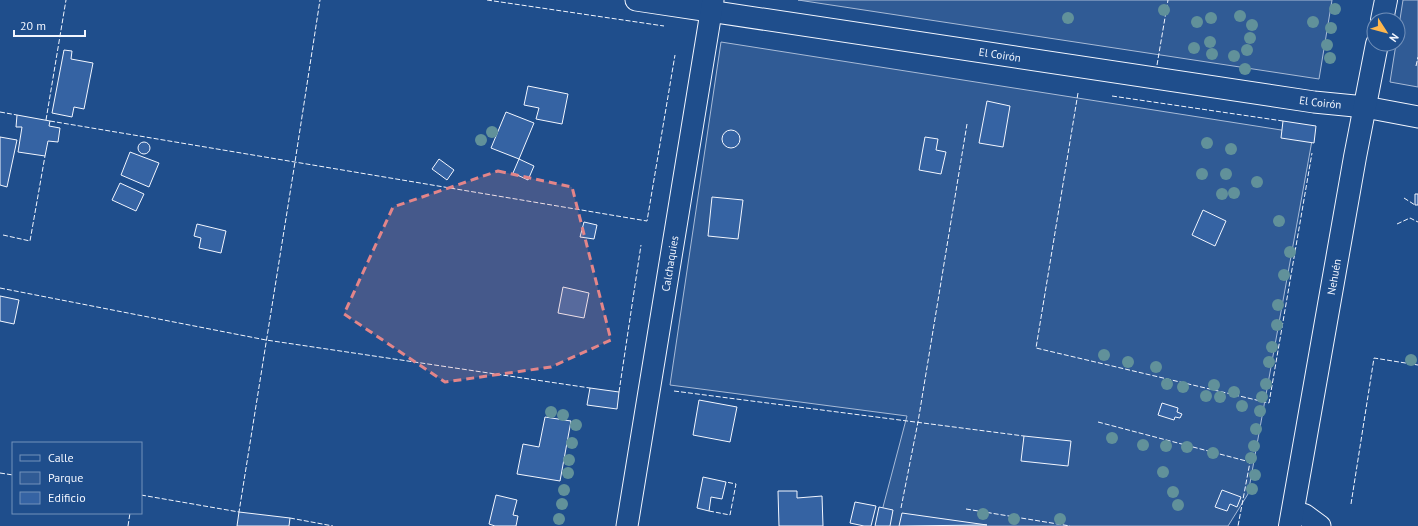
<svg xmlns="http://www.w3.org/2000/svg" width="1418" height="526" font-family="'PT Sans',sans-serif">
  <style>
    .green { fill: #305b95; stroke: #a8bbd7 }
    .building { fill: #3563a3; stroke: #f2f6ff }
    .lines { fill: none; stroke-linecap: round; stroke-linejoin: round }
    .street-casing { stroke: #f2f6ff; stroke-width: 23 }
    .secondary-casing { stroke: #f2f6ff; stroke-width: 24 }
    .street { stroke: #1f4e8c; stroke-width: 21 }
    .secondary { stroke: #1f4e8c; stroke-width: 22 }
    .fence { stroke: #f2f6ff; stroke-width: 1; stroke-dasharray: 5 2; stroke-linecap: butt }
    .tree { fill: #61919a }
    .marked { fill: #e38589; fill-opacity: 0.2; stroke: #e38589; stroke-width: 3; stroke-dasharray: 8 5; stroke-linejoin: round }
    .labels { text-anchor: middle; stroke-width: 3; stroke-linejoin: round; paint-order: stroke }
    .street-label { font-size: 11px; fill: #f2f6ff; stroke: #1f4e8c }
  </style>
  <rect width="100%" height="100%" fill="#1f4e8c"/>
  <path class="green" d="M 798,0 L 1332,0 L 1319,79 Z
    M 1403,0 L 1418,0 L 1418,87 L 1390,82 L 1396,44 L 1398,44 L 1398,32 Z
    M 721,42 L 1313,135 L 1248,494 L 1228,526 L 878,526 L 907,416 L 670,385 Z"/>
  <path class="building" d="M 64,50 L 72,51 L 71,59 L 93,63 L 84,109 L 74,107 L 72,117 L 52,113 Z
    M 528,86 L 568,94 L 562,124 L 536,119 L 539,108 L 524,105 Z
    M 987,101 L 1010,106 L 1003,147 L 979,143 Z
    M 506,112 L 534,123 L 519,159 L 491,148 Z
    M 17,115 L 50,121 L 49,126 L 60,128 L 58,142 L 48,141 L 45,156 L 18,152 L 22,127 L 16,127 Z
    M 1283,121 L 1316,126 L 1314,143 L 1281,138 Z
    M722 139a9 9 0 1 1 18 0a9 9 0 1 1-18 0Z
    M 0,137 L 17,140 L 7,187 L 0,185 Z
    M 925,137 L 938,139 L 936,150 L 946,152 L 941,174 L 919,170 Z
    M138 148a6 6 0 1 1 12 0a6 6 0 1 1-12 0Z
    M 130,152 L 159,163 L 149,187 L 121,175 Z
    M 439,159 L 454,170 L 447,180 L 432,169 Z
    M 519,159 L 534,166 L 528,180 L 513,173 Z
    M 120,183 L 144,194 L 136,211 L 112,200 Z
    M 1415,194 L 1418,194 L 1418,205 L 1415,205 Z
    M 712,197 L 743,200 L 738,239 L 708,236 Z
    M 1203,210 L 1226,221 L 1215,246 L 1192,235 Z
    M 584,222 L 597,225 L 594,239 L 580,237 Z
    M 197,224 L 226,231 L 221,253 L 199,248 L 201,238 L 194,236 Z
    M 563,287 L 589,293 L 584,318 L 558,313 Z
    M 0,296 L 19,300 L 14,324 L 0,321 Z
    M 590,388 L 619,392 L 617,409 L 587,405 Z
    M 699,400 L 737,407 L 730,442 L 693,435 Z
    M 1162,403 L 1178,408 L 1177,412 L 1182,414 L 1180,418 L 1175,417 L 1174,420 L 1158,415 Z
    M 545,417 L 571,421 L 560,481 L 517,474 L 523,444 L 539,447 Z
    M 1024,436 L 1071,441 L 1068,466 L 1021,461 Z
    M 703,477 L 726,482 L 722,499 L 711,497 L 709,511 L 697,508 Z
    M 1222,490 L 1241,497 L 1237,507 L 1230,504 L 1227,511 L 1215,507 Z
    M 778,491 L 797,491 L 797,498 L 822,496 L 823,526 L 779,526 Z
    M 496,495 L 517,500 L 513,515 L 518,516 L 516,526 L 495,526 L 489,524 Z
    M 855,502 L 876,506 L 871,526 L 864,526 L 850,523 Z
    M 879,507 L 893,510 L 890,526 L 875,526 Z
    M 239,512 L 290,518 L 289,526 L 237,526 Z
    M 902,513 L 987,525 L 899,526 Z"/>
  <g class="lines">
    <g class="street-casing">
      <g id="street">
        <path id="s1" d="M 636,0 L 1314,102 L 1365,107 L 1418,117"/>
        <path d="M 1293,511 L 1305,515 L 1320,526"/>
        <path id="s2" d="M 627,526 L 713,0"/>
      </g>
    </g>
    <g class="secondary-casing">
      <g id="secondary">
        <path d="M 1382,20 L 1386,0"/>
        <path id="s3" d="M 1290,526 L 1355,157 L 1377,44"/>
      </g>
    </g>
    <use href="#street" class="street"/>
    <use href="#secondary" class="secondary"/>
    <path class="fence" d="M 487,0 L 664,26
      M 1157,65 L 1168,0
      M 1416,66 L 1418,57
      M 1078,93 L 1036,348 L 1269,403 L 1312,153
      M 1112,96 L 1283,121
      M 0,112 L 17,115
      M 46,120 L 66,0
      M 50,121 L 647,221 L 675,55
      M 1404,198 L 1415,205
      M 1397,224 L 1410,218 L 1418,222
      M 3,235 L 30,241 L 45,156
      M 0,288 L 266,340 L 590,388
      M 674,391 L 1024,436
      M 619,392 L 641,245
      M 1098,422 L 1250,462 L 1238,526
      M 0,473 L 13,475
      M 141,495 L 239,512 L 295,162 L 320,0
      M 1351,504 L 1374,358 L 1418,365
      M 901,508 L 918,422 L 967,124
      M 966,509 L 1070,526
      M 709,511 L 730,515 L 736,484 L 726,482
      M 290,518 L 333,526
      M 128,526 L 130,513"/>
  </g>
  <g class="tree">
    <circle cx="1335" cy="9" r="6"/>
    <circle cx="1164" cy="10" r="6"/>
    <circle cx="1240" cy="16" r="6"/>
    <circle cx="1068" cy="18" r="6"/>
    <circle cx="1211" cy="18" r="6"/>
    <circle cx="1197" cy="22" r="6"/>
    <circle cx="1313" cy="22" r="6"/>
    <circle cx="1252" cy="25" r="6"/>
    <circle cx="1331" cy="28" r="6"/>
    <circle cx="1250" cy="38" r="6"/>
    <circle cx="1210" cy="42" r="6"/>
    <circle cx="1327" cy="45" r="6"/>
    <circle cx="1194" cy="48" r="6"/>
    <circle cx="1247" cy="50" r="6"/>
    <circle cx="1212" cy="54" r="6"/>
    <circle cx="1234" cy="56" r="6"/>
    <circle cx="1330" cy="58" r="6"/>
    <circle cx="1245" cy="69" r="6"/>
    <circle cx="492" cy="132" r="6"/>
    <circle cx="481" cy="140" r="6"/>
    <circle cx="1207" cy="143" r="6"/>
    <circle cx="1231" cy="149" r="6"/>
    <circle cx="1202" cy="174" r="6"/>
    <circle cx="1226" cy="174" r="6"/>
    <circle cx="1257" cy="182" r="6"/>
    <circle cx="1234" cy="193" r="6"/>
    <circle cx="1222" cy="194" r="6"/>
    <circle cx="1279" cy="221" r="6"/>
    <circle cx="1290" cy="252" r="6"/>
    <circle cx="1284" cy="275" r="6"/>
    <circle cx="1278" cy="305" r="6"/>
    <circle cx="1277" cy="325" r="6"/>
    <circle cx="1272" cy="347" r="6"/>
    <circle cx="1104" cy="355" r="6"/>
    <circle cx="1411" cy="360" r="6"/>
    <circle cx="1128" cy="362" r="6"/>
    <circle cx="1269" cy="362" r="6"/>
    <circle cx="1156" cy="367" r="6"/>
    <circle cx="1167" cy="384" r="6"/>
    <circle cx="1266" cy="384" r="6"/>
    <circle cx="1214" cy="385" r="6"/>
    <circle cx="1183" cy="387" r="6"/>
    <circle cx="1234" cy="392" r="6"/>
    <circle cx="1206" cy="396" r="6"/>
    <circle cx="1220" cy="397" r="6"/>
    <circle cx="1262" cy="397" r="6"/>
    <circle cx="1242" cy="406" r="6"/>
    <circle cx="1260" cy="411" r="6"/>
    <circle cx="551" cy="412" r="6"/>
    <circle cx="563" cy="415" r="6"/>
    <circle cx="576" cy="425" r="6"/>
    <circle cx="1256" cy="429" r="6"/>
    <circle cx="1112" cy="438" r="6"/>
    <circle cx="572" cy="443" r="6"/>
    <circle cx="1143" cy="445" r="6"/>
    <circle cx="1166" cy="446" r="6"/>
    <circle cx="1254" cy="446" r="6"/>
    <circle cx="1187" cy="447" r="6"/>
    <circle cx="1213" cy="453" r="6"/>
    <circle cx="1251" cy="458" r="6"/>
    <circle cx="569" cy="460" r="6"/>
    <circle cx="1163" cy="472" r="6"/>
    <circle cx="568" cy="473" r="6"/>
    <circle cx="1255" cy="475" r="6"/>
    <circle cx="1252" cy="489" r="6"/>
    <circle cx="564" cy="490" r="6"/>
    <circle cx="1173" cy="492" r="6"/>
    <circle cx="562" cy="504" r="6"/>
    <circle cx="1178" cy="505" r="6"/>
    <circle cx="983" cy="514" r="6"/>
    <circle cx="559" cy="519" r="6"/>
    <circle cx="1014" cy="519" r="6"/>
    <circle cx="1060" cy="519" r="6"/>
  </g>
  <path class="marked" d="M 498,171 L 572,187 L 611,340 L 551,367 L 445,382 L 344,314 L 393,207 Z"/>
  <g class="labels">
    <g class="street-label">
      <text dy="4" stroke="none"><textPath href="#s1" startOffset="368">El Coirón</textPath></text>
      <text dy="4" stroke="none"><textPath href="#s1" startOffset="692">El Coirón</textPath></text>
      <text dy="4" stroke="none"><textPath href="#s2" startOffset="266">Calchaquies</textPath></text>
      <text dy="4" stroke="none"><textPath href="#s3" startOffset="253">Nehuén</textPath></text>
    </g>
  </g>
  <rect x="12" y="442" width="130" height="72" fill="#1f4e8c" stroke="#7391ba"/>
  <rect x="20" y="455" width="20" height="6" fill="#1f4e8c" stroke="#7391ba"/>
  <text x="48" y="462" font-size="12" fill="#f2f6ff">Calle</text>
  <rect x="20" y="472" width="20" height="12" fill="#305b95" stroke="#7391ba"/>
  <text x="48" y="482" font-size="12" fill="#f2f6ff">Parque</text>
  <rect x="20" y="492" width="20" height="12" fill="#3563a3" stroke="#7391ba"/>
  <text x="48" y="502" font-size="12" fill="#f2f6ff">Edificio</text>
  <g transform="translate(1386 32) rotate(126)"><circle r="19" fill="#1f4e8c" stroke="#7391ba"/>
  <path d="M0-3L7 15L0 10L-7 15Z" fill="#ffb74d"/>
  <text y="-6" font-size="11" font-weight="bold" text-anchor="middle" fill="#f2f6ff">N</text>
  </g>
  <path d="M14 30v6h71v-6" fill="none" stroke="#f2f6ff" stroke-width="2"/>
  <text x="20" y="30" font-size="12" fill="#f2f6ff" stroke="#1f4e8c" stroke-width="3" paint-order="stroke">20 m</text>
</svg>
